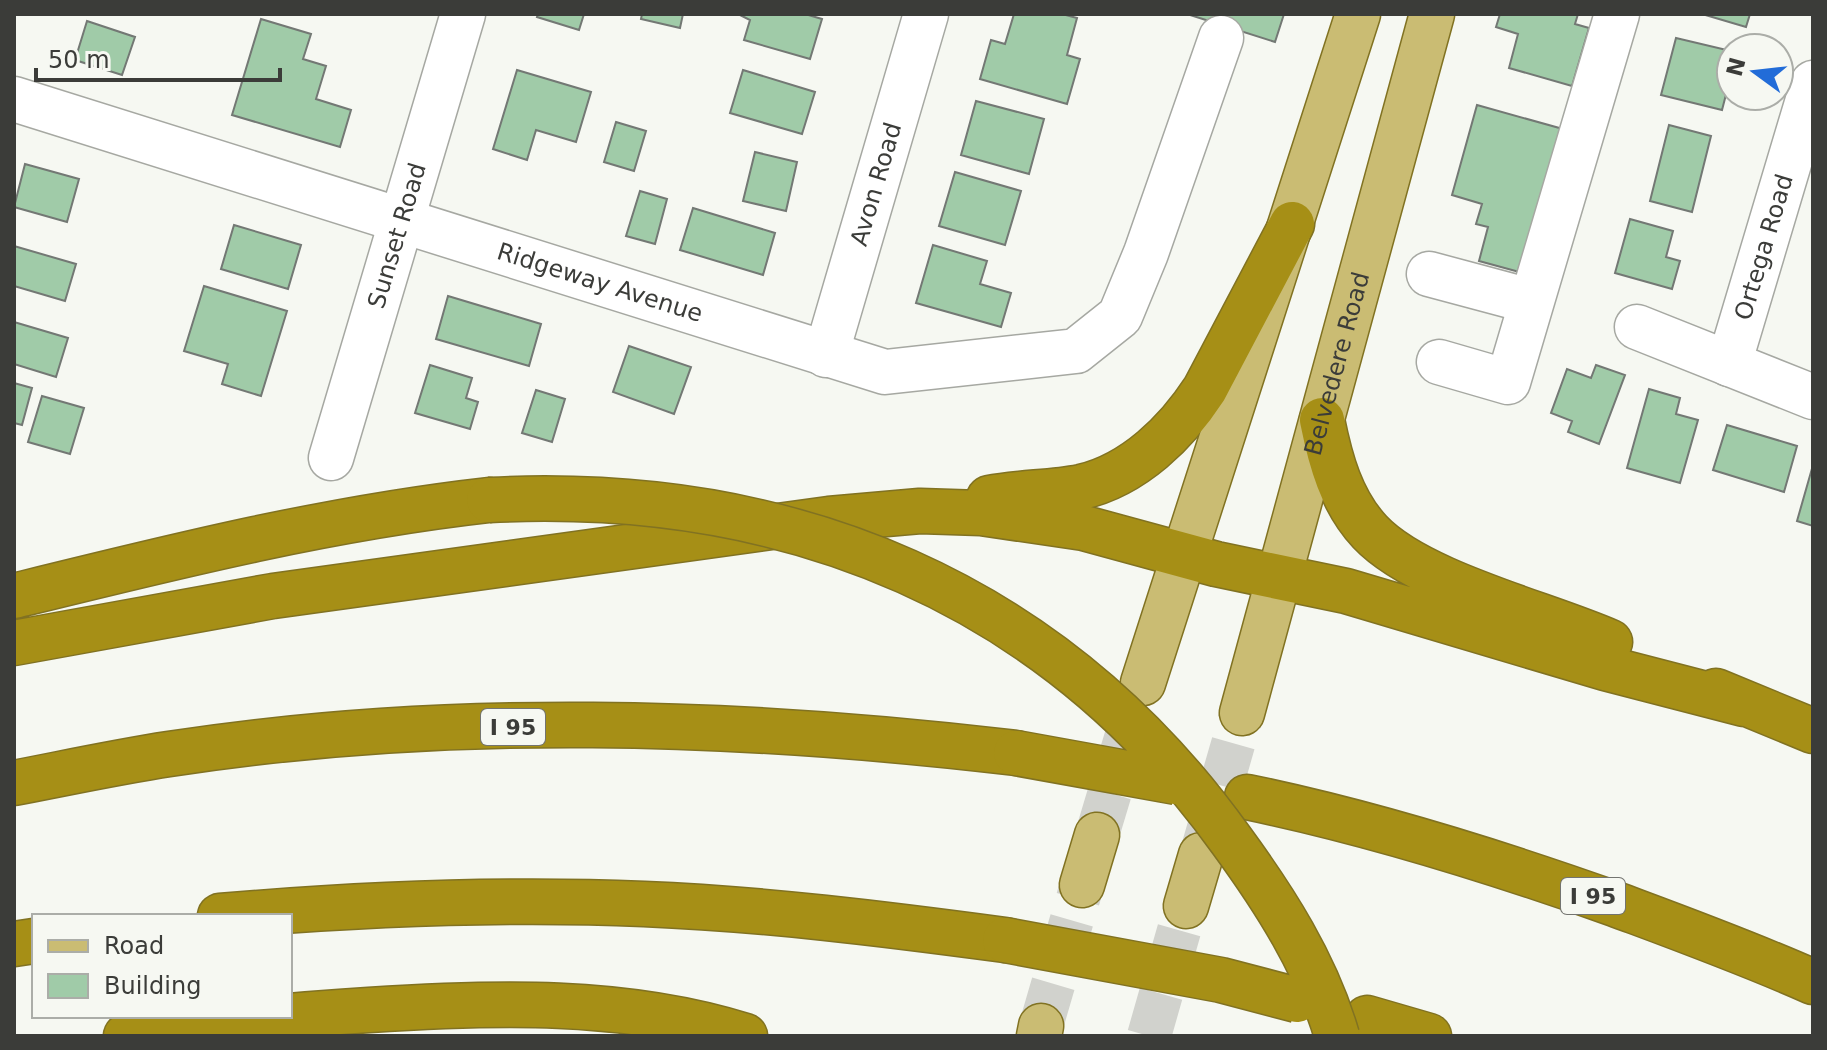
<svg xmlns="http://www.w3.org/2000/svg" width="1827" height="1050" font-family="'DejaVu Sans',sans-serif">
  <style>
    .building { fill: #a0cba8; stroke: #737874; stroke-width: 2 }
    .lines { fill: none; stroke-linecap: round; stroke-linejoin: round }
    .major-tunnel { stroke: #d1d2cd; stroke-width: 44; stroke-dasharray: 44 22; stroke-linecap: butt }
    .minor-casing { stroke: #a6a8a2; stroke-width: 47 }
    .major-casing { stroke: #817222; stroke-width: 47 }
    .highway-casing { stroke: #817222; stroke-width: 47 }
    .minor { stroke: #fff; stroke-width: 44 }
    .major { stroke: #cabc73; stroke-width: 44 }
    .highway { stroke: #a68f16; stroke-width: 44 }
    .highway-bridge-casing { stroke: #817222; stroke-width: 47; stroke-linecap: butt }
    .highway-bridge { stroke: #a68f16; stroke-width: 44 }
    .labels { text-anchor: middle; stroke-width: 6; stroke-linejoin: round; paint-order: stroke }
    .shield { fill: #f6f8f2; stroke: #737470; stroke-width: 2 }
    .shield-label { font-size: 22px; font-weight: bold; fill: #3b3c39 }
    .street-label { font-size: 24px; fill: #3b3c39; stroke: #f6f8f2 }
  </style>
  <rect width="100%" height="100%" fill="#f6f8f2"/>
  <path class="building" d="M 538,14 L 584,14 L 579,30 L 537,17 Z
    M 642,14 L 683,14 L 680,28 L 641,19 Z
    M 738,14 L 805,14 L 822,19 L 810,59 L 744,40 L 750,20 Z
    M 1014,14 L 1062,14 L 1077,18 L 1067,55 L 1080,59 L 1067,104 L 980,79 L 991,40 L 1005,44 Z
    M 1187,14 L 1284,14 L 1275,42 Z
    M 1500,14 L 1578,14 L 1575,24 L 1589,28 L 1572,86 L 1509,68 L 1518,34 L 1496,27 Z
    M 1702,14 L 1750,14 L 1746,27 Z
    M 261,19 L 311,34 L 303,59 L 326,66 L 316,99 L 351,110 L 340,147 L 232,115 Z
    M 87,21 L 135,37 L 122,75 L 75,60 Z
    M 1676,38 L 1731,51 L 1731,75 L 1722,110 L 1661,95 Z
    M 517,70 L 591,92 L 576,142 L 536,130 L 527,160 L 493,149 Z
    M 743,70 L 815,92 L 802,134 L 730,113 Z
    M 976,101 L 1044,119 L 1029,174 L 961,155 Z
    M 1477,105 L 1563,129 L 1523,273 L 1479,261 L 1488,227 L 1476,224 L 1482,204 L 1452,195 Z
    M 616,122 L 646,131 L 634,171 L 604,162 Z
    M 1669,125 L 1711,136 L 1692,212 L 1650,201 Z
    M 755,152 L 797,162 L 786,211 L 743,201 Z
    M 25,164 L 79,179 L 67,222 L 14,207 Z
    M 955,172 L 1021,191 L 1005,245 L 939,226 Z
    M 640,191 L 667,199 L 655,244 L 626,236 Z
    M 693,208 L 775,233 L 763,275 L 680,250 Z
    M 1630,219 L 1673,231 L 1666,257 L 1680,261 L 1672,289 L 1615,273 Z
    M 234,225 L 301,245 L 288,289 L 221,269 Z
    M 933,245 L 987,261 L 980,284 L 1011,293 L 1001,327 L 916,303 Z
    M 14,246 L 76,264 L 65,301 L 14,286 Z
    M 204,286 L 287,311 L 261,396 L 222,384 L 228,364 L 184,351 Z
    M 448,296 L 541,324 L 529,366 L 436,339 Z
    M 14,322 L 68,338 L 56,377 L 14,364 Z
    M 629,346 L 691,367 L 674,414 L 613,392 Z
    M 430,365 L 472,378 L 466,398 L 478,402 L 470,429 L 415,413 Z
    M 1596,365 L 1625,375 L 1599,444 L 1568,432 L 1572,421 L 1551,413 L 1567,369 L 1591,378 Z
    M 14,383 L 32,388 L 22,425 L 14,423 Z
    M 1649,389 L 1680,398 L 1676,414 L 1698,420 L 1680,483 L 1627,468 Z
    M 536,390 L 565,399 L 552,442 L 522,433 Z
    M 42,396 L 84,408 L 70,454 L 28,442 Z
    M 1727,425 L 1797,446 L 1784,492 L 1713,470 Z
    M 1813,465 L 1813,526 L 1797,521 Z"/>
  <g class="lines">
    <path class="major-tunnel" d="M 1097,835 L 1127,735
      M 1203,849 L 1242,713
      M 1041,1026 L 1082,885
      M 1149,1036 L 1186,906"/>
    <g class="minor-casing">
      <g id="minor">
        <path id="s1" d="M 14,99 L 885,372 L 1076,351 L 1120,316 L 1146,253 L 1221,38"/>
        <path d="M 1429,274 L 1530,301"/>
        <path d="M 1637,327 L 1813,397"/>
        <path id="s2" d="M 826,355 L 926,14"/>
        <path d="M 1439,362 L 1508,382 L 1617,14"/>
        <path id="s3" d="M 1729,364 L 1813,83"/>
        <path id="s4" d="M 331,458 L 463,14"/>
      </g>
    </g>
    <g class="major-casing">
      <g id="major">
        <path d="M 1143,683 L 1358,14"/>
        <path id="s5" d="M 1242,713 L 1432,14"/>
        <path d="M 1082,885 L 1097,835"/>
        <path d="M 1186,906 L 1201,855"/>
        <path d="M 1039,1036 L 1041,1026"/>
      </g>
    </g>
    <g class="highway-casing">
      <path id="highway" d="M 1322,420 C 1330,460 1341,501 1370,532 C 1418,583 1544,613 1610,642
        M 989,498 C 1020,492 1051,493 1081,487 C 1134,475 1177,432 1205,389 L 1292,224
        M 14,596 C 172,557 328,518 489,500
        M 14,643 L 273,596 L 829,519 L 920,511 L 981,513 L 1084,528 L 1216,564 L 1346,591 L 1605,668 L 1744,704
        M 1716,691 L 1813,731
        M 14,783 C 66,773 117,762 169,754 C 449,711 736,720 1016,753
        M 1247,797 C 1373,823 1494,861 1615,904 C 1682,929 1748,953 1813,982
        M 220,916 C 361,904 502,898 644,904 C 765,909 885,924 1005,940
        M 14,944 L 34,941
        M 1367,1018 L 1429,1036
        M 126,1036 C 207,1023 288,1015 369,1010 C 494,1002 624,998 745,1036"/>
    </g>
    <use href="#minor" class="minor"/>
    <use href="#major" class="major"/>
    <use href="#highway" class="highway"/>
    <g class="highway-bridge-casing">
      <path id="highway-bridge" d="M 489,500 C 791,485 1053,592 1231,840 C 1275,900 1316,964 1337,1036
        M 1016,753 L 1176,782
        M 1005,940 L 1221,980 L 1297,1000"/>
    </g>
    <use href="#highway-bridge" class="highway-bridge"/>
  </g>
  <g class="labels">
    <g class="shield">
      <rect x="481" y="709" width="64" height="36" rx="6"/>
      <rect x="1561" y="878" width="64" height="36" rx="6"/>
    </g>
    <g class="shield-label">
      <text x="513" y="735">I 95</text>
      <text x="1593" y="904">I 95</text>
    </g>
    <g class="street-label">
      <text dy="8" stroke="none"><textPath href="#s2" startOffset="178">Avon Road</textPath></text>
      <text dy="8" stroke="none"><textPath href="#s4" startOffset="232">Sunset Road</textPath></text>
      <text dy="8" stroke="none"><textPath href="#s3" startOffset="122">Ortega Road</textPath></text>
      <text dy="8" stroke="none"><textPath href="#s1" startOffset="614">Ridgeway Avenue</textPath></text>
      <text dy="8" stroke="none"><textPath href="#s5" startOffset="362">Belvedere Road</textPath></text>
    </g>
  </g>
  <rect width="1827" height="1050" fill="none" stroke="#3b3c39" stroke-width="32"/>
  <rect x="32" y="914" width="260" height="104" fill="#f6f8f2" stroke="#abada8" stroke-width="2"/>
  <rect x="48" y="940" width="40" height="12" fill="#cabc73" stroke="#abada8" stroke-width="2"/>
  <text x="104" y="954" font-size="24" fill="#3b3c39">Road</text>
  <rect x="48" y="974" width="40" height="24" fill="#a0cba8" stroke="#abada8" stroke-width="2"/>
  <text x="104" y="994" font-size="24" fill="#3b3c39">Building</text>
  <g transform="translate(1755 72) rotate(285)"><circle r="38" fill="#f6f8f2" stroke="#abada8" stroke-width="2"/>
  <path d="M0-6L14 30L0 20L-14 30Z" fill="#226cd8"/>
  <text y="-12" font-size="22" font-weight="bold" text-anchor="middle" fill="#3b3c39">N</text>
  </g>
  <path d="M36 68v12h244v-12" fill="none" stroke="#3b3c39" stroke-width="4"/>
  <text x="48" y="68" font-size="24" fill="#3b3c39" stroke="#f6f8f2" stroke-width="6" paint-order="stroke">50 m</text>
</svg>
